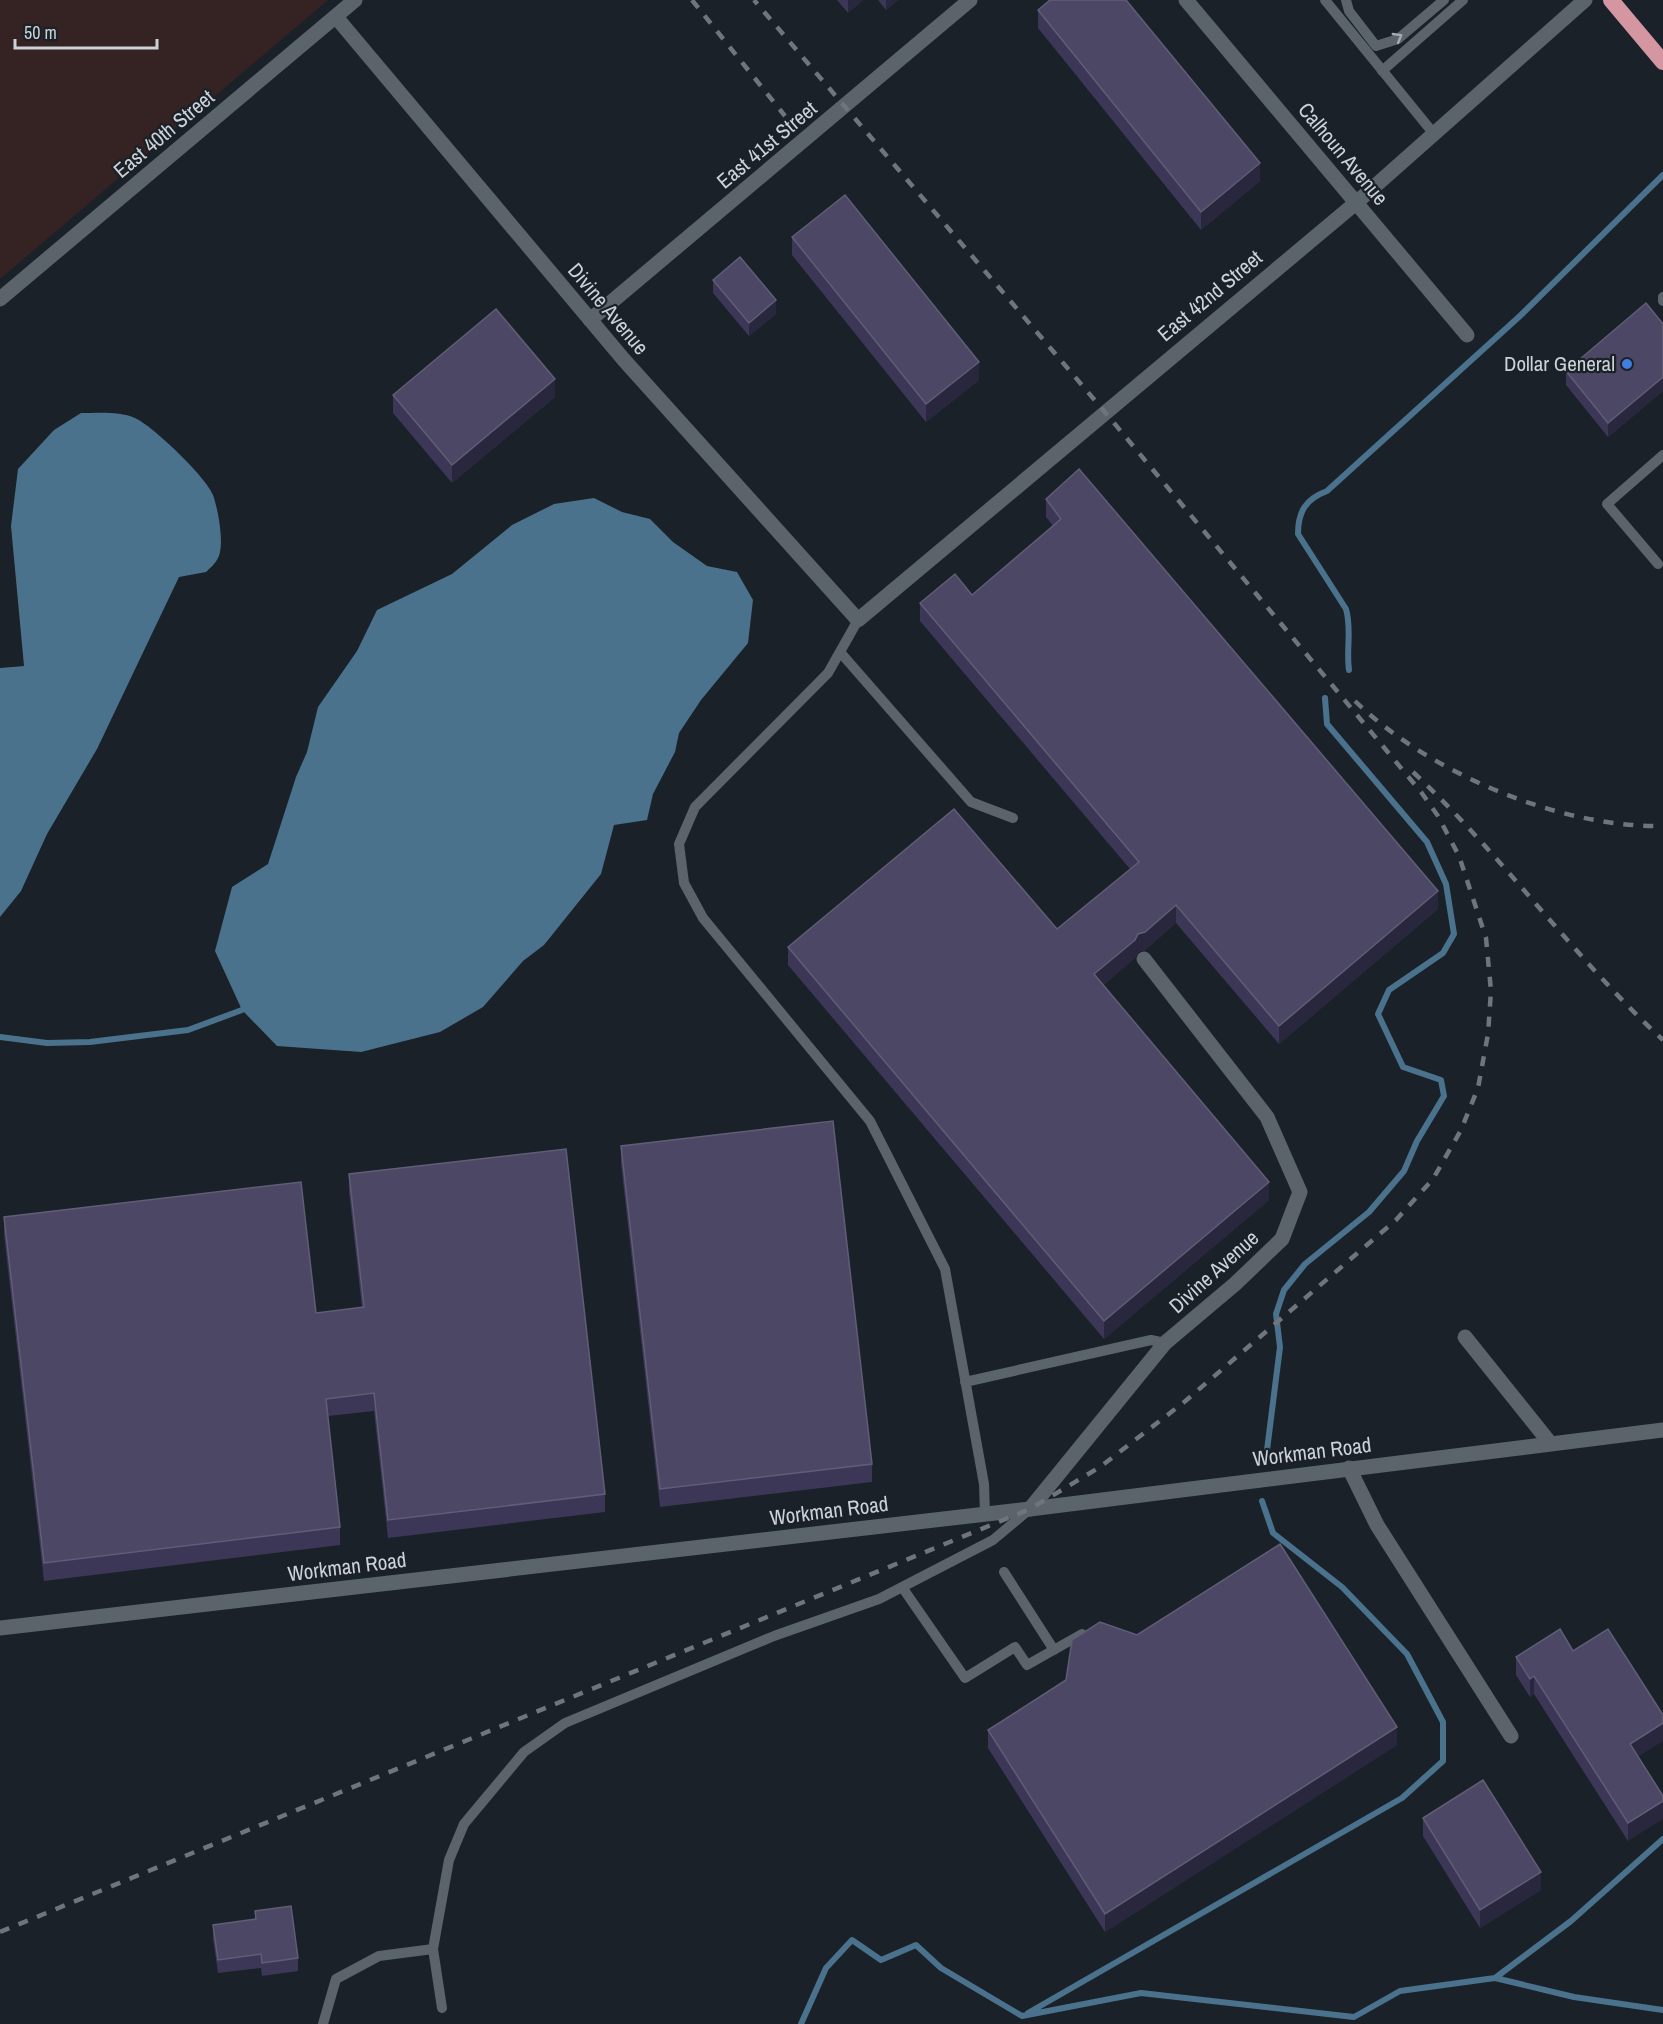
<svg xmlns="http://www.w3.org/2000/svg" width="1663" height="2024" font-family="'Archivo Narrow',sans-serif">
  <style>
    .industrial { fill: #352223 }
    .water { fill: #4a728c }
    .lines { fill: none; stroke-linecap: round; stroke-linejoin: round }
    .stream { stroke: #4a728c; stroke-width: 6 }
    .service { stroke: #5b636b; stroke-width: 10 }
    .minor { stroke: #5b636b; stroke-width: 15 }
    .tertiary { stroke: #5b636b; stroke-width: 15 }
    .trunk { stroke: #d496a0; stroke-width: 16 }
    .rail { stroke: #6f757b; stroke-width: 4.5; stroke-dasharray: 10 10; stroke-linecap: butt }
    .wall { fill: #3c3757 }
    .shaded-wall { fill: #28273e }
    .building { fill: #4c4764; stroke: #605d76; stroke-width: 1.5 }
    .oneway { stroke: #a5abb1 }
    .shop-dot { fill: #3f7fe0; stroke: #1a2128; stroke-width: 2 }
    .labels { text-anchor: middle; stroke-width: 4.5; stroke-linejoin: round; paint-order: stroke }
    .street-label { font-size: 21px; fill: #cdd2d7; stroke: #1a2128 }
    .poi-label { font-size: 21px; fill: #cdd2d7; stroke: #1a2128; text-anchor: end }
  </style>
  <rect width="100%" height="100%" fill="#1a2128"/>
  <path class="industrial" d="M 0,0 L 328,0 L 0,279 Z"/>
  <path class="water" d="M 81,413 C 98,413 120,411 135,418 C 153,426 207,478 213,495 C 218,509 225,545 218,558 C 216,563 210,568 206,572 L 179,577 L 97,749 L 47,834 L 21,891 L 0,917 L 0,668 L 24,666 L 11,526 L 18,469 L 54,430 Z
    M 594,498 L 622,512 L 650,519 L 673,542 L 707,566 L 737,572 L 753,600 L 748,643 L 701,700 L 679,733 L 675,752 L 653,794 L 647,820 L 614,825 L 601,874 L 544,945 L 523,961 L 483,1007 L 440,1032 L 361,1052 L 277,1046 L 242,1010 L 215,951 L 232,887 L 268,864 L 296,777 L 307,752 L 318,707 L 357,651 L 377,610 L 452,574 L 512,525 L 554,504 Z"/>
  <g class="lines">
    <path class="stream" d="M 1349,670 C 1346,649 1352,630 1346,609 L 1298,534 C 1298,511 1306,499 1327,491 L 1521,315 L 1663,175
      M 0,1037 L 47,1043 L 90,1042 L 188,1030 L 242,1010 L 247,1005
      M 1266,1458 L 1280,1347 L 1276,1314 L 1284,1290 L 1305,1264 L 1369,1212 L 1404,1171 L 1417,1141 L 1444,1096 L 1441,1080 L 1403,1067 L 1378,1014 L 1389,990 L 1443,953 L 1454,934 L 1446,884 L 1427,842 L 1327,724 L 1325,698
      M 1495,1978 L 1571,1921 L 1663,1839
      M 1028,2013 L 1402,1798 L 1443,1761 L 1443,1722 L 1407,1654 L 1342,1587 L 1273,1533 L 1262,1501
      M 801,2024 L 826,1968 L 852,1940 L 881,1960 L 916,1945 L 941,1968 L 1022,2016 L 1141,1993 L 1354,2017 L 1400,1991 L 1495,1978 L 1574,1997 L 1663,2010"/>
    <path class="service" d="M 1325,0 L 1434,134
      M 1346,0 L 1349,11 L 1376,46 L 1398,39 L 1444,0
      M 1382,71 L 1463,0
      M 1663,297 L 1663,301
      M 1658,564 L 1607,504 L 1663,455
      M 858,620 L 828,673 L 695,807 L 679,844 L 684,883 L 703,918 L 870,1121 L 945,1269 L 984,1484 L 985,1514
      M 840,652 L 971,802 L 1013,818
      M 965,1382 L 1151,1340 L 1165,1343
      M 1004,1572 L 1054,1650
      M 902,1587 L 965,1678 L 1015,1647 L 1027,1665 L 1082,1634
      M 442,2008 L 433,1949 L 449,1860 L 464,1824 L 524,1752 L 565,1723 L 774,1636 L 879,1599 L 993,1540 L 1030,1509
      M 323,2024 L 336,1979 L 379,1956 L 433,1949"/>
    <path class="minor" d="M 1186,0 L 1467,335
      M 336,17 L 624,360 L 858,620 L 1357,202 L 1585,0
      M 0,299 L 355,0
      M 590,320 L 970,0
      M 1465,1337 L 1550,1443
      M 1349,1468 L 1377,1525 L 1511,1736
      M 1030,1509 L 1165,1343 L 1235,1284 L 1282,1239 L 1300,1192 L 1267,1117 L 1144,959"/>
    <path class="tertiary" d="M 0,1628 L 1030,1509 L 1663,1430"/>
    <path class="trunk" d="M 1611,0 L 1663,62"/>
    <path class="rail" d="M 692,0 L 785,116
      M 1355,701 C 1429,773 1560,828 1663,826
      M 1413,772 C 1503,856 1573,957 1663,1040
      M 0,1932 L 1030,1509 L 1100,1467 L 1183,1403 L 1396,1220 L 1433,1179 L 1461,1130 L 1478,1088 L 1488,1034 L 1491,991 L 1486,938 L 1459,856 L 1438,816 L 1421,792 L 1104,411 L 754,0"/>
  </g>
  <path class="wall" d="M 837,0 L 863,0 L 848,13 Z
    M 878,0 L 898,0 L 886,10 Z
    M 1038,10 L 1260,181 L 1201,230 L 1038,28 Z
    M 792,237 L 979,380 L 926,422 L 792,255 Z
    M 713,280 L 776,314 L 749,336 L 713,293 Z
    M 1663,324 L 1663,391 L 1608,437 L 1566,385 L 1566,371 Z
    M 393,395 L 555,397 L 452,483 L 393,413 Z
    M 1046,499 L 1438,909 L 1279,1044 L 1176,923 L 1145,950 L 1138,952 L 1135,958 L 1103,985 L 1269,1200 L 1104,1339 L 788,965 L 788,947 L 1057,929 L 1130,869 L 920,621 L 920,603 L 972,595 L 1053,526 L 1046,517 Z
    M 621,1146 L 872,1464 L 872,1482 L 660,1507 L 621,1164 Z
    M 349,1174 L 605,1494 L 605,1512 L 388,1538 L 374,1411 L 328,1416 L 340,1527 L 340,1545 L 44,1581 L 4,1235 L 4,1217 L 316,1313 L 362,1308 L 349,1192 Z
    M 1516,1657 L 1638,1757 L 1628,1841 L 1534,1694 L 1530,1697 L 1516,1675 Z
    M 988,1730 L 1397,1745 L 1105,1932 L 988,1748 Z
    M 1423,1818 L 1541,1890 L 1480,1928 L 1423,1836 Z
    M 255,1911 L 298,1958 L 298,1971 L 262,1976 L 261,1968 L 218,1973 L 213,1939 L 213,1925 L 255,1919 Z"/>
  <path class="shaded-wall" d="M 848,0 L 863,0 L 848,13 Z
    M 886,0 L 898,0 L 886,10 Z
    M 1260,163 L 1260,181 L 1201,230 L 1201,212 Z
    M 776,300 L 776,314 L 749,336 L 749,323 Z
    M 979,362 L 979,380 L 926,422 L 926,404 Z
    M 1663,377 L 1663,391 L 1608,437 L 1608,423 Z
    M 555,379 L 555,397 L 452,483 L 452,465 Z
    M 1438,891 L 1438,909 L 1279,1044 L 1279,1026 Z
    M 1176,905 L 1176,923 L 1145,950 L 1138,952 L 1135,958 L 1094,992 L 1094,974 L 1138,934 Z
    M 1269,1182 L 1269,1200 L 1104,1339 L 1104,1321 Z
    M 1534,1676 L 1534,1694 L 1530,1697 L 1530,1679 Z
    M 1663,1723 L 1663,1741 L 1630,1762 L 1630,1744 Z
    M 1397,1727 L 1397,1745 L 1105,1932 L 1105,1914 Z
    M 1663,1801 L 1663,1819 L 1628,1841 L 1628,1823 Z
    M 1541,1872 L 1541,1890 L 1480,1928 L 1480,1910 Z"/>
  <path class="building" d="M 1050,0 L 1126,0 L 1260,163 L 1201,212 L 1038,10 Z
    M 845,195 L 979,362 L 926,404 L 792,237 Z
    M 740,257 L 776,300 L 749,323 L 713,280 Z
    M 1646,303 L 1663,324 L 1663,377 L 1608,423 L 1566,371 Z
    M 496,309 L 555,379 L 452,465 L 393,395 Z
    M 1079,469 L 1438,891 L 1279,1026 L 1176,905 L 1145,932 L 1138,934 L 1135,940 L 1094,974 L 1269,1182 L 1104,1321 L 788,947 L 954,809 L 1057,929 L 1139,862 L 920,603 L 955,574 L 972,595 L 1061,519 L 1046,499 Z
    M 833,1121 L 872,1464 L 660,1489 L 621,1146 Z
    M 566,1149 L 605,1494 L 388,1520 L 374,1393 L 326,1399 L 340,1527 L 44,1563 L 4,1217 L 301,1182 L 316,1313 L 364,1307 L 349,1174 Z
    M 1280,1544 L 1397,1727 L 1105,1914 L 988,1730 L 1066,1680 L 1072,1640 L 1100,1622 L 1137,1635 Z
    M 1560,1629 L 1573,1651 L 1608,1629 L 1663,1715 L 1663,1723 L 1630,1744 L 1663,1796 L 1663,1801 L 1628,1823 L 1534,1676 L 1530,1679 L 1516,1657 Z
    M 1483,1780 L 1541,1872 L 1480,1910 L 1423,1818 Z
    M 291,1906 L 298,1958 L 262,1963 L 261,1954 L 218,1960 L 213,1925 L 256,1919 L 255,1911 Z"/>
  <defs><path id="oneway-chevron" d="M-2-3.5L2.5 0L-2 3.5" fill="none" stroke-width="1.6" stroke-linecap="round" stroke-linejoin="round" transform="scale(1.5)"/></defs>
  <use class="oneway" href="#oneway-chevron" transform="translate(1398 37) rotate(-30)"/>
  <circle class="shop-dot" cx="1627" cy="364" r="6"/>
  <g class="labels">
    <g class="street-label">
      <text transform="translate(164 134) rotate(-40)" y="7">East 40th Street</text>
      <text transform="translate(767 145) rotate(-40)" y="7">East 41st Street</text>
      <text transform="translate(1343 154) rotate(50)" y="7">Calhoun Avenue</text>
      <text transform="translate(1210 296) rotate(-40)" y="7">East 42nd Street</text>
      <text transform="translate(608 309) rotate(50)" y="7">Divine Avenue</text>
      <text transform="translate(1214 1272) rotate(-42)" y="7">Divine Avenue</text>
      <text transform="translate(1312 1452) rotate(-7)" y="7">Workman Road</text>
      <text transform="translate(829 1511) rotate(-7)" y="7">Workman Road</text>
      <text transform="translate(347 1567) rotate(-7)" y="7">Workman Road</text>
    </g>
    <g class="poi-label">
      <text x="1615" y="371">Dollar General</text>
    </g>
  </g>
  <path d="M15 39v9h142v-9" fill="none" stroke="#cdd2d7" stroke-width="3"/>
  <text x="24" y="39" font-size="18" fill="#cdd2d7" stroke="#1a2128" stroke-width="4.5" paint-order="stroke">50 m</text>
</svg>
